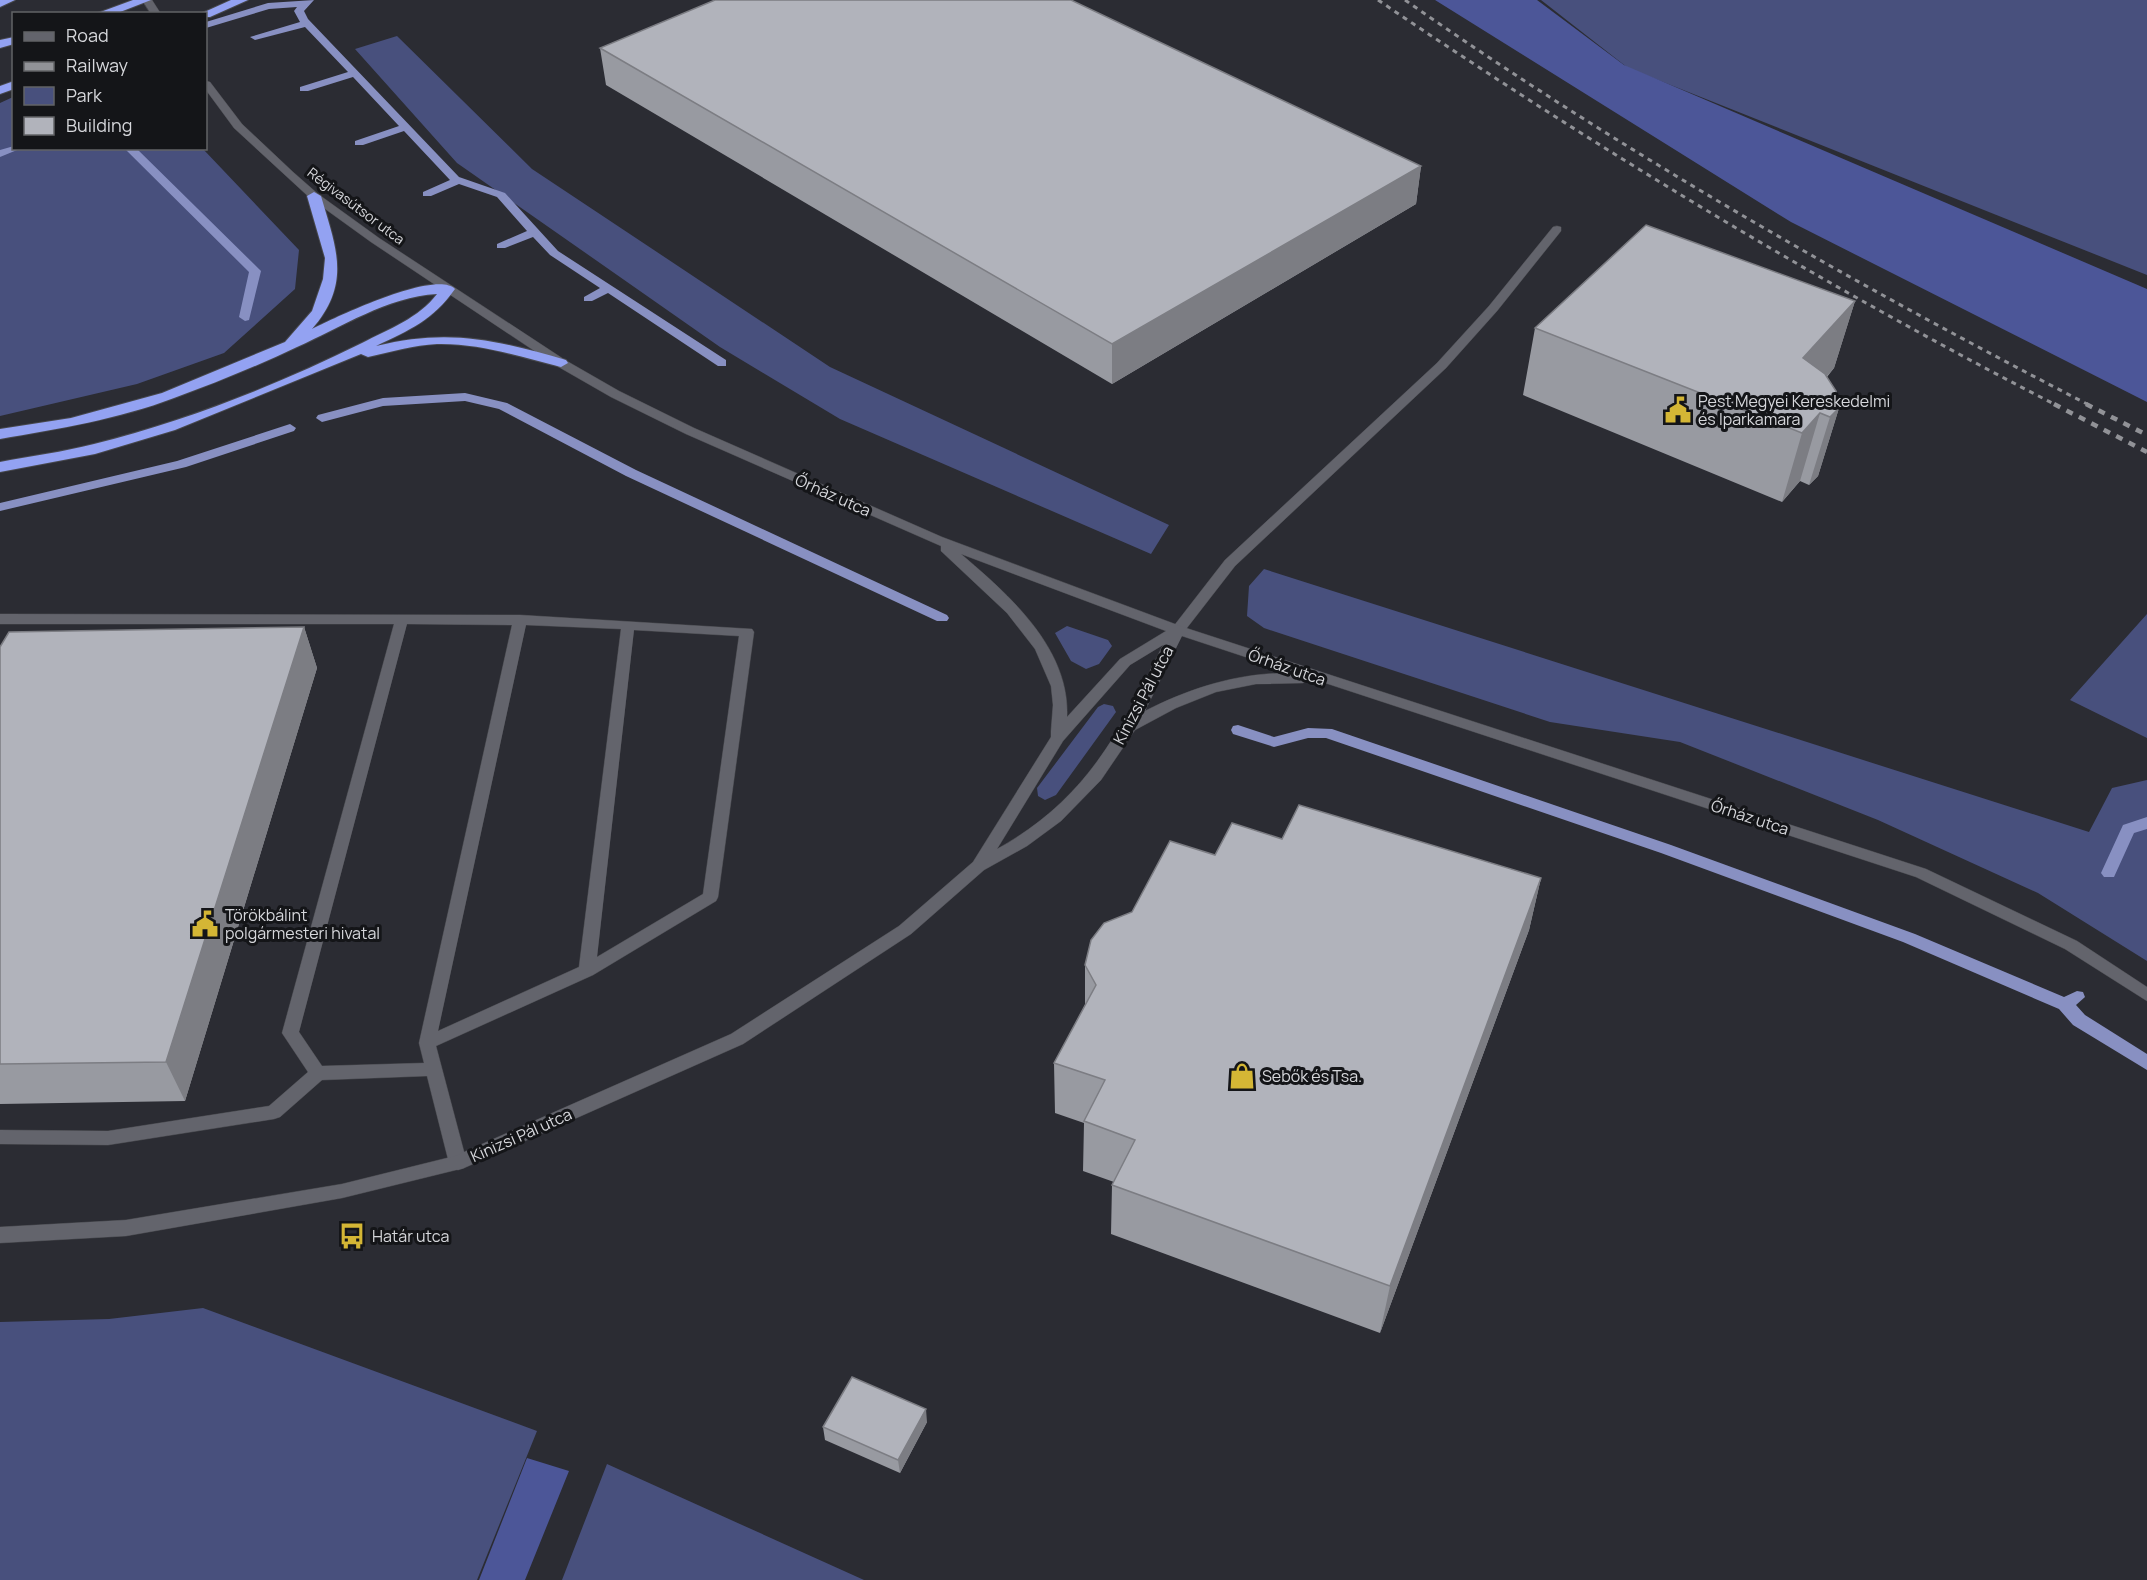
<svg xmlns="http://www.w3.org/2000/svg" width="2147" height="1580" font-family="Manrope,sans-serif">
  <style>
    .green { fill: #48507d }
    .forest { fill: #4c5698 }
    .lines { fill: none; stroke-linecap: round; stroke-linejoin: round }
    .stream { fill: #8890c2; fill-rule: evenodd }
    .lane-casing { stroke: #46474c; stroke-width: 1 }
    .secondary-casing { stroke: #46474c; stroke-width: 1 }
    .highway-casing { stroke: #46474c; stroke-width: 2 }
    .lane { fill: #63646c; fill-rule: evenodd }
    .secondary { fill: #63646c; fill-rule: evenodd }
    .highway { fill: #93a2f2; fill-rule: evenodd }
    .rail-far1 { stroke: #919297; stroke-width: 3; stroke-dasharray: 5 5; stroke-linecap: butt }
    .rail { stroke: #919297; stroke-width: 4.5; stroke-dasharray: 7 7; stroke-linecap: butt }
    .wall { fill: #989aa1 }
    .shaded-wall { fill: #7c7d83 }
    .building { fill: #b1b3bb; stroke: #7c7d83; stroke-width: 1.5 }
    .labels { text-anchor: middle; stroke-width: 6; stroke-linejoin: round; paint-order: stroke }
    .far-street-label { font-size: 14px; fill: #d6d7db; stroke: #141518 }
    .poi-label { font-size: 16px; fill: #d6d7db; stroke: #141518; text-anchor: start }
    .street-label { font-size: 16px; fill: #d6d7db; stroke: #141518 }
  </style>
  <rect width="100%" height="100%" fill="#2b2c33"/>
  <path class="green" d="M 1541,0 L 2147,0 L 2147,275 L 1628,68 Z
    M 397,36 L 532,169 L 830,367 L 1169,525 L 1151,554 L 840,419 L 720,347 L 457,163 L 355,49 Z
    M 13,97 L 14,148 L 203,149 L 299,250 L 295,289 L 224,353 L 137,384 L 0,416 L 0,103 Z
    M 1264,569 L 2089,832 L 2112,788 L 2147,780 L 2147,961 L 2038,893 L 1878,820 L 1680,742 L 1550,722 L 1264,628 L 1247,616 L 1249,586 Z
    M 2147,614 L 2147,738 L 2070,700 Z
    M 1067,626 L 1108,640 L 1112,646 L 1099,664 L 1086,669 L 1071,661 L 1055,633 Z
    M 1104,704 L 1113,706 L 1116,712 L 1056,795 L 1045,800 L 1038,796 L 1037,788 L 1098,707 Z
    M 203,1308 L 537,1431 L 477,1580 L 0,1580 L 0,1322 L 109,1319 Z
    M 607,1464 L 864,1580 L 562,1580 Z"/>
  <path class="forest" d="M 1435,0 L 1537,0 L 1624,65 L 2147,289 L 2147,402 L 1791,222 Z
    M 527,1458 L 569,1471 L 525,1580 L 479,1580 Z"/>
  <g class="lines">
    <path class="stream" d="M 314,0 L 304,11 L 308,19 L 459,177 L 505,193 L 558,251 L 726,360 L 726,366 L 718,366 L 608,293 L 592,301 L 584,301 L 584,297 L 600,288 L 550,255 L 533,237 L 505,248 L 497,248 L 497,244 L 527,231 L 497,197 L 459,184 L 431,196 L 423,196 L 423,192 L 450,180 L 404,131 L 363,145 L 355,145 L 355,141 L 399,126 L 353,77 L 308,91 L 300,91 L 300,87 L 348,72 L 305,27 L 255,40 L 250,37 L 300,22 L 294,11 L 297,7 L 269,9 L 206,28 L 206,22 L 268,3 Z
      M 14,146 L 14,148 L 22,148 L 0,157 L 0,150 Z
      M 124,148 L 136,148 L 259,269 L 261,271 L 249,320 L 245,321 L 239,317 L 249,272 Z
      M 465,393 L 507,403 L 636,470 L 947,615 L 949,618 L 947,621 L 937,621 L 626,476 L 499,409 L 465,401 L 383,406 L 322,422 L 316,418 L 318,415 L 383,398 Z
      M 290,424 L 296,428 L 294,431 L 186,467 L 0,511 L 0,503 L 177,461 Z
      M 1238,725 L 1274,737 L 1308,728 L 1332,729 L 1671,845 L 1915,934 L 2064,997 L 2077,991 L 2083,992 L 2085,997 L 2076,1005 L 2085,1015 L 2147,1054 L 2147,1070 L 2073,1025 L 2059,1009 L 1903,942 L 1661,853 L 1326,738 L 1308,738 L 1274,747 L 1233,734 L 1231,730 L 1233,726 Z
      M 2147,817 L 2147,829 L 2134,833 L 2114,877 L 2104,877 L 2101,873 L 2123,825 Z"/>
    <g class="lane-casing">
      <path id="lane" d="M 1557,226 L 1561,227 L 1561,231 L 1497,311 L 1446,368 L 1235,566 L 1183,633 L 1173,633 L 1171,630 L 1173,627 L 1225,560 L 1437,363 L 1489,306 L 1553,227 Z
        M 0,614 L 520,615 L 752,629 L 754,632 L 718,897 L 716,901 L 593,975 L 436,1046 L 467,1163 L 464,1168 L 458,1170 L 452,1168 L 449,1163 L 427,1076 L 322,1080 L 280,1117 L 274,1119 L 108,1145 L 0,1144 L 0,1130 L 108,1131 L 269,1106 L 308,1072 L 282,1033 L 394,624 L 0,624 ZM 407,624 L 512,625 L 419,1043 L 424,1063 L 322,1066 L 299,1032 ZM 526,625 L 621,629 L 579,967 L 438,1031 ZM 634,630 L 739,636 L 703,894 L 597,957 Z"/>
    </g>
    <g class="secondary-casing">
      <path id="secondary" d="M 142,0 L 152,0 L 161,14 L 151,14 Z
        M 206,81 L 210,82 L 242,124 L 293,172 L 318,194 L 379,238 L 565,360 L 619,391 L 694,428 L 942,537 L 1183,627 L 1926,869 L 2077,941 L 2147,987 L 2147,1001 L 2065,949 L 1916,877 L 1310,678 L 1303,683 L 1256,684 L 1216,692 L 1176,708 L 1135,730 L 1101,780 L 1061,821 L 1027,846 L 984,870 L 911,934 L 743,1044 L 464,1168 L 342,1198 L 126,1236 L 0,1243 L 0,1227 L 126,1220 L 342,1184 L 455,1156 L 731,1034 L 899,926 L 973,862 L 1051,737 L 1051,731 L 1053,705 L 1051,686 L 1035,649 L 1007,613 L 941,551 L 941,546 L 686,434 L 611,397 L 557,366 L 371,242 L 310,198 L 234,128 L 206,90 ZM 961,554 L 1166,631 L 1120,659 L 1067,717 C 1070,648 1009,595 961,554 ZM 1182,636 L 1294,673 C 1241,672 1192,687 1145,711 ZM 1163,645 C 1119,733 1087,799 997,849 L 1063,741 L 1130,665 Z"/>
    </g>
    <g class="highway-casing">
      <path id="highway" d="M 0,0 L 15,0 L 0,7 Z
        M 133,0 L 151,0 L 115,14 L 95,14 Z
        M 231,0 L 248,0 L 210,17 L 206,17 L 206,14 L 200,14 Z
        M 14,37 L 14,44 L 0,48 L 0,40 Z
        M 14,81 L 14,89 L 0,94 L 0,86 Z
        M 314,192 L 321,196 C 336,248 352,283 312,329 C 334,318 436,269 455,289 C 433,320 410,330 376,346 C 449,328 496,340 566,360 L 568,363 L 561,367 C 520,357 480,343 437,344 C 414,345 391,352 368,357 L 361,354 L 175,430 L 95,454 L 0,472 L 0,462 C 31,456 63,452 94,444 C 186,421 277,385 362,343 C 389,329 419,318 437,294 C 387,297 342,327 297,347 C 257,366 215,383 174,398 C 119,419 58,429 0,439 L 0,429 L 71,418 L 162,393 L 285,342 L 312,311 L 323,279 L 325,258 L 307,196 Z"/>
    </g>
    <use href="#lane" class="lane"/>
    <use href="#secondary" class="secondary"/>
    <use href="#highway" class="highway"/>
    <path class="rail-far1" d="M 1378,0 C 1596,148 1822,285 2056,405
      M 1405,0 C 1622,152 1854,284 2089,405"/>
    <path class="rail" d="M 2054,404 L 2147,452
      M 2086,404 L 2147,435"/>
  </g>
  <path class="wall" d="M 600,48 L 1421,166 L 1416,204 L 1112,384 L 606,85 Z
    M 1855,301 L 1834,368 L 1827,377 L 1839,408 L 1818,476 L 1809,485 L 1800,481 L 1782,502 L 1523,395 L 1535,328 Z
    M 304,627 L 317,668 L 185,1101 L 0,1104 L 0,647 Z
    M 1282,839 L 1541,878 L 1529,930 L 1380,1333 L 1111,1234 L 1112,1185 L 1114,1182 L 1083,1171 L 1084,1123 L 1055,1113 L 1054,1063 L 1085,1005 L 1085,965 L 1132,912 L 1215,855 Z
    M 927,1422 L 900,1473 L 825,1440 L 823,1427 Z"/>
  <path class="shaded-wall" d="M 1421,166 L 1416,204 L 1112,384 L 1112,344 Z
    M 1855,301 L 1834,368 L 1783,425 L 1803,358 Z
    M 1839,408 L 1818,476 L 1809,485 L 1830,417 Z
    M 1820,413 L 1800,481 L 1782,502 L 1802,433 Z
    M 304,627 L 317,668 L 185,1101 L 166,1062 Z
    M 1541,878 L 1529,930 L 1380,1333 L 1390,1286 Z
    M 926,1409 L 927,1422 L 900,1473 L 898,1460 Z"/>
  <path class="building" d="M 715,0 L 1071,0 L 1421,166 L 1112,344 L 600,48 Z
    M 1646,225 L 1855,301 L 1803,358 L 1825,374 L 1836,391 L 1839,408 L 1830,417 L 1820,413 L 1802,433 L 1535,328 Z
    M 304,627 L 166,1062 L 0,1064 L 0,647 L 9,632 Z
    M 1299,805 L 1541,878 L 1390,1286 L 1112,1185 L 1135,1140 L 1084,1121 L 1105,1080 L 1054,1063 L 1096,985 L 1085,965 L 1091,940 L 1104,923 L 1132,912 L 1170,841 L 1215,855 L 1232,823 L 1282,839 Z
    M 852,1377 L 926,1409 L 898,1460 L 823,1427 Z"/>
  <defs>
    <g id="civic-bare" transform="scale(2.07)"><path d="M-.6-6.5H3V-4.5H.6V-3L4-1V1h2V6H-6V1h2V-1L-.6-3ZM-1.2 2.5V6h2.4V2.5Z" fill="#d4b635" stroke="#141518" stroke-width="2.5" paint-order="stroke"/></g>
    <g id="shop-bare" transform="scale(2.07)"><path d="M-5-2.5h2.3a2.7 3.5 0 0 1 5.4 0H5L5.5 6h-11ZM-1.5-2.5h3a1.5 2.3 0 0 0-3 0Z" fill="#d4b635" stroke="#141518" stroke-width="2.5" paint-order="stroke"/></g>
    <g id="bus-bare" transform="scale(2.07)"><path d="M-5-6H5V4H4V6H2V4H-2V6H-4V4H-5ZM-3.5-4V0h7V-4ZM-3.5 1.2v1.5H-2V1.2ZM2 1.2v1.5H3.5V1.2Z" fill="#d4b635" stroke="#141518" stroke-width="2.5" paint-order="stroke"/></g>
  </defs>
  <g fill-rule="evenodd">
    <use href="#civic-bare" x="1678" y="410"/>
    <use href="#civic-bare" x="205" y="924"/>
    <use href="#shop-bare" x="1242" y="1076"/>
    <use href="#bus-bare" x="352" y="1236"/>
  </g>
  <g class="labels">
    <g class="far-street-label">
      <text transform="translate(356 206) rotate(37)" y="5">Régivasútsor utca</text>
    </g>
    <g class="poi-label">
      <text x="1698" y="407">Pest Megyei Kereskedelmi<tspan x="1698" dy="18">és Iparkamara</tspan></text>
      <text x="225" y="921">Törökbálint<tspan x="225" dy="18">polgármesteri hivatal</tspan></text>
      <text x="1262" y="1082">Sebők és Tsa.</text>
      <text x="372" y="1242">Határ utca</text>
    </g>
    <g class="street-label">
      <text transform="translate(833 495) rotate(24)" y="6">Őrház utca</text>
      <text transform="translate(1287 667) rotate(19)" y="6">Őrház utca</text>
      <text transform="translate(1143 695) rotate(-62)" y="6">Kinizsi Pál utca</text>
      <text transform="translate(1750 817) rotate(18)" y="6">Őrház utca</text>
      <text transform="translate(521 1135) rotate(-24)" y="6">Kinizsi Pál utca</text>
    </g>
  </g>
  <rect x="12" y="12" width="195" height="138" fill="#141518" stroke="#626366" stroke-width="1.5"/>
  <rect x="24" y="32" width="30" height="9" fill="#63646c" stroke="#626366" stroke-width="1.5"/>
  <text x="66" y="42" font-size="18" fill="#d6d7db">Road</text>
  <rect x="24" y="62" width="30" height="9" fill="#919297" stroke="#626366" stroke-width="1.5"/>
  <text x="66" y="72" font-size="18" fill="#d6d7db">Railway</text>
  <rect x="24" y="87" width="30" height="18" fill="#48507d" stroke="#626366" stroke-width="1.5"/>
  <text x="66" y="102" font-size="18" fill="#d6d7db">Park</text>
  <rect x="24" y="117" width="30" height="18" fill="#b1b3bb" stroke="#626366" stroke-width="1.5"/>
  <text x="66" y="132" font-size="18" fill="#d6d7db">Building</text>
</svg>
